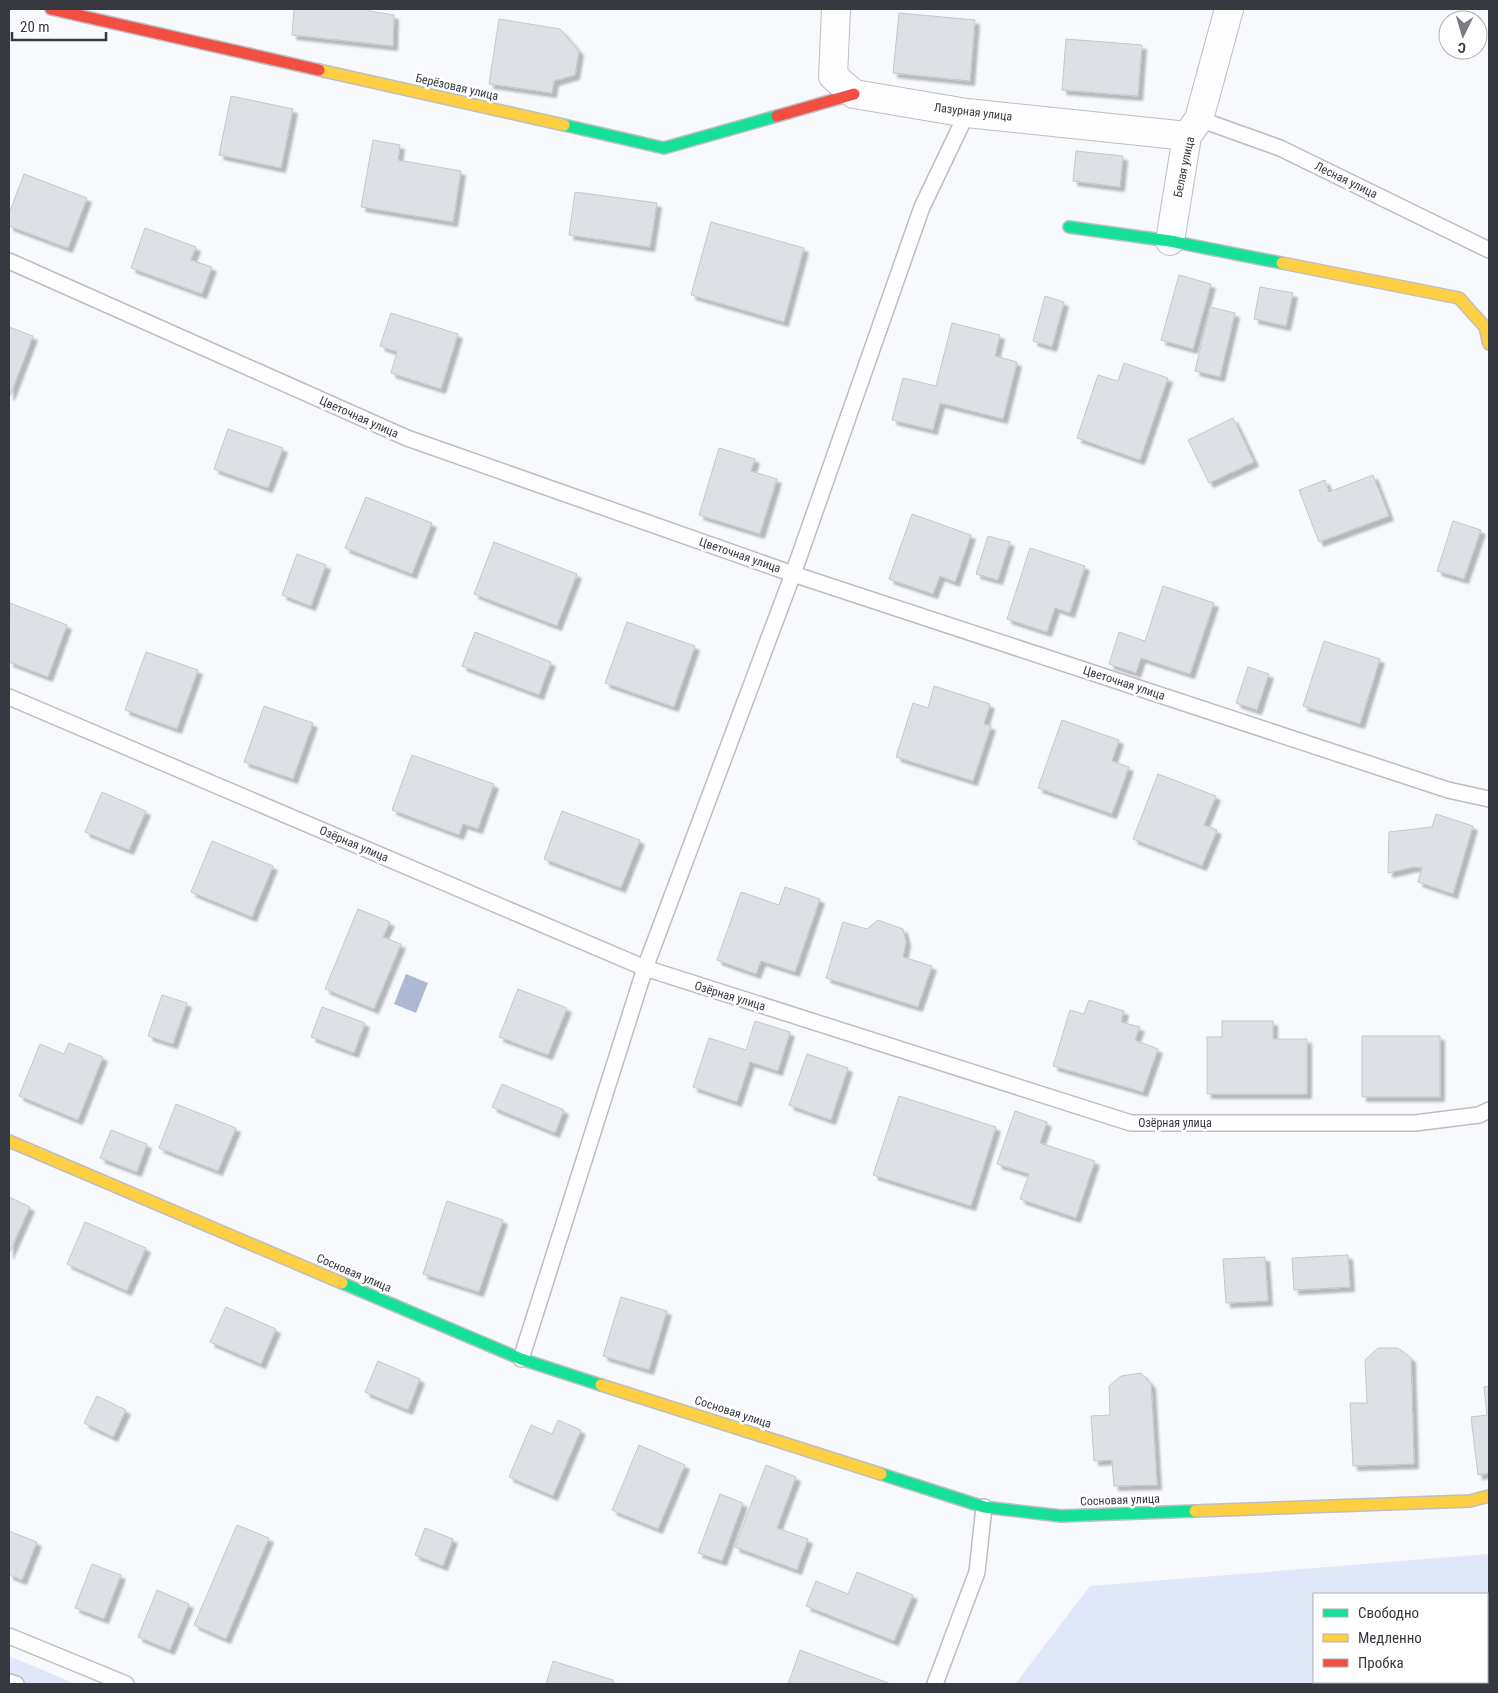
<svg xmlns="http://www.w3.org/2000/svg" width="1498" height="1693" font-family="'Roboto Condensed',sans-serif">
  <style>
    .green { fill: #dfe7f8; fill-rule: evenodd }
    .water { fill: #adb9d2 }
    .building { fill: #dde0e4; stroke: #c4c6ca; filter: url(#shadow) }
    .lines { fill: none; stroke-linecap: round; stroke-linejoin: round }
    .lane-casing { stroke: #bcbec2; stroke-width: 18 }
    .street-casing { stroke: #bcbec2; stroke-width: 30 }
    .fast-casing { stroke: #bcbec2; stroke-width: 14 }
    .slow-casing { stroke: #bcbec2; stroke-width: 14 }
    .jam-casing { stroke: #bcbec2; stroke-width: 14 }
    .lane { stroke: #fefeff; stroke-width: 15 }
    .street { stroke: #fefeff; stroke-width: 28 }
    .fast { stroke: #16e098; stroke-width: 11 }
    .slow { stroke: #ffcf43; stroke-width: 11 }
    .jam { stroke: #f24e42; stroke-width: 11 }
    .labels { text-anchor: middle; stroke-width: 5; stroke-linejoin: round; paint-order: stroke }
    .street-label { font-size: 12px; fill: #36393f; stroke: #fff }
  </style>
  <defs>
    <filter id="shadow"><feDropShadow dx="4.5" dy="4.5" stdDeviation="1" flood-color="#0004"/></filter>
  </defs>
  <rect width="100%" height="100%" fill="#f7f9fc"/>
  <path class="green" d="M 1489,1554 L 1489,1684 L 1015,1684 L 1090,1586 ZM 1314,1594 L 1487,1594 L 1487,1682 L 1314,1682 Z
    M 9,1656 L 76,1684 L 9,1684 Z"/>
  <path class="water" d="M 406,974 L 428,983 L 416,1013 L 394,1004 Z"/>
  <path class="building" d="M 294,9 L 369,9 L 369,11 L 394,15 L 393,46 L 292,35 Z
    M 899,13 L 975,20 L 970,81 L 893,73 Z
    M 499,19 L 560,29 L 579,51 L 575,75 L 554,81 L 552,93 L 489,84 Z
    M 1066,39 L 1142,45 L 1138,96 L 1062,90 Z
    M 231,96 L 293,109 L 281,168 L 219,155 Z
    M 373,140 L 400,145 L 398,160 L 461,171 L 453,222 L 361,207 Z
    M 1076,151 L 1123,156 L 1120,187 L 1073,181 Z
    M 24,174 L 87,198 L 68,248 L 9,226 L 9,214 Z
    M 575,192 L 657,203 L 650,247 L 569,235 Z
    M 711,222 L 804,248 L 784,322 L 691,295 Z
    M 145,228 L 196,247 L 191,260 L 212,267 L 202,294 L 131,268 Z
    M 1179,275 L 1211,284 L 1193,349 L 1161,340 Z
    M 1260,287 L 1293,293 L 1286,326 L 1254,319 Z
    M 1045,296 L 1064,302 L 1052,347 L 1033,341 Z
    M 1210,307 L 1235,313 L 1220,377 L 1195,371 Z
    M 391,313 L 458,334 L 441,389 L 391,373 L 397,352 L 380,346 Z
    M 952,323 L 1000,335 L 995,356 L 1017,362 L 1003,419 L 940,403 L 933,430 L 892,420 L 903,378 L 936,386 Z
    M 9,327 L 33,336 L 10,396 L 9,395 Z
    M 1124,363 L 1168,378 L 1140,460 L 1077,438 L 1098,375 L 1118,381 Z
    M 1233,418 L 1254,462 L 1209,483 L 1188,440 Z
    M 228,429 L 283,448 L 268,488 L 214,469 Z
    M 719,448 L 755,459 L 751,471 L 777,479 L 760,534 L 699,515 Z
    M 1373,475 L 1389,516 L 1319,542 L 1299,490 L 1325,480 L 1329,492 Z
    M 366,497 L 432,523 L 412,574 L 345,548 Z
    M 912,514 L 971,535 L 955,582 L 940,576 L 933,594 L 889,579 Z
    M 1453,521 L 1481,530 L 1464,579 L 1437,571 Z
    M 988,536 L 1010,542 L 998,580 L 976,574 Z
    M 494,542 L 577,574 L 557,626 L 474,594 Z
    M 1030,548 L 1085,566 L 1070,613 L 1055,608 L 1047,632 L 1007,619 Z
    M 297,554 L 326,565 L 311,606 L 282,595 Z
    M 1163,586 L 1214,603 L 1190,674 L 1141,658 L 1136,673 L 1109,664 L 1119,632 L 1145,641 Z
    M 10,603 L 67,625 L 48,677 L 9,662 Z
    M 627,622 L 695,646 L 674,707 L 605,683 Z
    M 475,632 L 551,662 L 539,695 L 462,666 Z
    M 1324,641 L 1380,659 L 1360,724 L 1303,706 Z
    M 146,652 L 198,670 L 177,729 L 125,710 Z
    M 1248,667 L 1269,674 L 1257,710 L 1236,703 Z
    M 934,686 L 990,704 L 984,724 L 991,726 L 973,781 L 896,757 L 913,703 L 928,708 Z
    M 264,706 L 313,723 L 293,779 L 244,762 Z
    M 1062,720 L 1119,740 L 1112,761 L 1129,767 L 1112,814 L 1038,788 Z
    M 412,755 L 494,784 L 478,829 L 463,824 L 459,835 L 392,810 Z
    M 1158,774 L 1216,796 L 1204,825 L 1217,830 L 1202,866 L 1133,839 Z
    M 102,792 L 146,811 L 129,850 L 85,832 Z
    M 562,811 L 640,840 L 621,888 L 544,859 Z
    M 1436,814 L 1473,826 L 1453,894 L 1418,882 L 1422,868 L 1414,867 L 1388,873 L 1389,832 L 1432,827 Z
    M 212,841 L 273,866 L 252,917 L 191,892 Z
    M 785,887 L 820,899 L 795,972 L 761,961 L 756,974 L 717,960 L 741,892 L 779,905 Z
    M 358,909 L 390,922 L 383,937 L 401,944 L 374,1009 L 325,989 Z
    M 878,920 L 903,929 L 906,942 L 903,957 L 932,966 L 918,1007 L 826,978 L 843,922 L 867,929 Z
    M 518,989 L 567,1008 L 548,1055 L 499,1037 Z
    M 162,995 L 187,1003 L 173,1044 L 148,1036 Z
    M 1089,1000 L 1124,1011 L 1121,1022 L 1140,1027 L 1135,1040 L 1158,1049 L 1143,1092 L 1053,1066 L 1070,1010 L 1084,1014 Z
    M 322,1007 L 365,1023 L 354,1053 L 311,1037 Z
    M 755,1021 L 790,1032 L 778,1071 L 750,1062 L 737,1102 L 693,1087 L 709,1038 L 746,1050 Z
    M 1222,1021 L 1273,1021 L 1273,1039 L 1307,1039 L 1307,1094 L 1207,1094 L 1207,1037 L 1222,1037 Z
    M 1362,1036 L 1440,1036 L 1440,1097 L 1362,1097 Z
    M 69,1043 L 103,1057 L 78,1120 L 19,1096 L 40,1044 L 64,1054 Z
    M 807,1054 L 848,1068 L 831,1120 L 789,1105 Z
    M 502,1084 L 564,1110 L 555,1133 L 492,1107 Z
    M 899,1096 L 996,1127 L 971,1206 L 873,1175 Z
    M 176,1104 L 236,1128 L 218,1171 L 159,1148 Z
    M 1015,1111 L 1047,1122 L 1040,1143 L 1095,1161 L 1076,1218 L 1020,1199 L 1029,1174 L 997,1164 Z
    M 111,1130 L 147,1144 L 137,1172 L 100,1158 Z
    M 9,1197 L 30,1207 L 9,1254 Z
    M 447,1201 L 503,1220 L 479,1292 L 423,1274 Z
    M 85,1222 L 146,1248 L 127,1291 L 67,1264 Z
    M 1348,1255 L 1350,1287 L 1294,1290 L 1292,1258 Z
    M 1265,1257 L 1268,1301 L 1226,1303 L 1223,1259 Z
    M 621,1297 L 667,1311 L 649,1370 L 603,1356 Z
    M 226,1307 L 276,1329 L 261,1364 L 210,1342 Z
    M 1378,1348 L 1398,1348 L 1411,1358 L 1414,1464 L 1353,1466 L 1350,1403 L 1367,1403 L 1365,1360 Z
    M 378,1361 L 420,1379 L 408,1410 L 365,1392 Z
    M 1141,1373 L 1151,1384 L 1157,1485 L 1114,1486 L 1112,1460 L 1094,1461 L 1091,1416 L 1110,1415 L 1109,1386 L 1121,1376 Z
    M 1489,1386 L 1489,1473 L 1478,1475 L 1471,1417 L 1487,1415 L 1484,1387 Z
    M 97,1396 L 126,1410 L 113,1437 L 84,1423 Z
    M 558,1420 L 581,1430 L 553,1496 L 509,1477 L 531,1425 L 552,1434 Z
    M 639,1445 L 685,1465 L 658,1529 L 612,1510 Z
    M 766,1465 L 796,1477 L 777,1528 L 808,1539 L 797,1570 L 735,1547 Z
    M 720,1494 L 743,1503 L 722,1561 L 698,1553 Z
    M 237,1525 L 269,1538 L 226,1639 L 194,1625 Z
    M 425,1528 L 453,1539 L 443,1566 L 415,1555 Z
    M 9,1531 L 37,1542 L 22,1580 L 9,1575 Z
    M 92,1564 L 121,1575 L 104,1619 L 75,1608 Z
    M 857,1572 L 913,1595 L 894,1641 L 806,1606 L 816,1581 L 848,1594 Z
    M 157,1590 L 189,1604 L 170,1650 L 138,1637 Z
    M 800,1650 L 891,1684 L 788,1684 Z
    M 553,1661 L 613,1680 L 612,1684 L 546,1684 Z"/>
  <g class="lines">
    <g class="lane-casing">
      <path id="lane" d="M 1199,119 L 1280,148 L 1489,250
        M 9,261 L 407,438 L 793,574 L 1448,790 L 1489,799
        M 9,697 L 645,968 L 1131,1123 L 1415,1123 L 1479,1115 L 1489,1110
        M 521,1359 L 645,968 L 793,574 L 922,207 L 967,113
        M 9,1636 L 126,1684
        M 9,1682 L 16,1684
        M 935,1684 L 977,1572 L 984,1507"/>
    </g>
    <g class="street-casing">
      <path id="street" d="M 836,9 L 833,76 L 854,94 L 967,113 L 1187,136
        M 1170,241 L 1187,136 L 1199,119 L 1229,9"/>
    </g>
    <g class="fast-casing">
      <path id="fast" d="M 564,125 L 664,148 L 777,116
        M 1069,227 L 1170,241 L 1282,263
        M 342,1283 L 521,1359 L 601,1385
        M 881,1474 L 984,1507 L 1061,1516 L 1195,1511"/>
    </g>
    <g class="slow-casing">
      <path id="slow" d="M 319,70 L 564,125
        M 1282,263 L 1459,298 L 1485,327 L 1489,344
        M 9,1141 L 342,1283
        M 601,1385 L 881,1474
        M 1195,1511 L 1470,1501 L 1489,1496"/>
    </g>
    <g class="jam-casing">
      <path id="jam" d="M 51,9 L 319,70
        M 777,116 L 854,94"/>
    </g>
    <use href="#lane" class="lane"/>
    <use href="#street" class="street"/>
    <use href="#fast" class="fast"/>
    <use href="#slow" class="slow"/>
    <use href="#jam" class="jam"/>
  </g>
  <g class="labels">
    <g class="street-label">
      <text transform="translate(457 87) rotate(13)" y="4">Берёзовая улица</text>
      <text transform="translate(973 112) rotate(7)" y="4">Лазурная улица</text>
      <text transform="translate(1184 167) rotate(-78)" y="4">Белая улица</text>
      <text transform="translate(1346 180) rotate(26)" y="4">Лесная улица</text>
      <text transform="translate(359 417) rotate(24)" y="4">Цветочная улица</text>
      <text transform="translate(740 555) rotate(19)" y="4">Цветочная улица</text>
      <text transform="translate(1124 683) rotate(18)" y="4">Цветочная улица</text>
      <text transform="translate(354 844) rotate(23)" y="4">Озёрная улица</text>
      <text transform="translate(730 996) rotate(17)" y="4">Озёрная улица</text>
      <text x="1175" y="1127">Озёрная улица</text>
      <text transform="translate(354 1273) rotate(23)" y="4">Сосновая улица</text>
      <text transform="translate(733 1412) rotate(18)" y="4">Сосновая улица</text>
      <text transform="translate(1120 1500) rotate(-2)" y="4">Сосновая улица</text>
    </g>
  </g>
  <rect width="1498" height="1693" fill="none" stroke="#36393f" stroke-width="20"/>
  <rect x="1313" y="1593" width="175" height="90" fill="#ffffff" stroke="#afb0b2"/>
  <rect x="1323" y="1609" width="25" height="8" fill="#16e098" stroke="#afb0b2"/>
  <text x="1358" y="1618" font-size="15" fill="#36393f">Свободно</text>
  <rect x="1323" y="1634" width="25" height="8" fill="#ffcf43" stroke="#afb0b2"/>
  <text x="1358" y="1643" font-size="15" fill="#36393f">Медленно</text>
  <rect x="1323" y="1659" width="25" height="8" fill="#f24e42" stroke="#afb0b2"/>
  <text x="1358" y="1668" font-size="15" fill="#36393f">Пробка</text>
  <g transform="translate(1463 35) rotate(185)"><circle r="24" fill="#ffffff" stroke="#afb0b2"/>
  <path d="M0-4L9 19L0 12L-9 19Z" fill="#7a7c81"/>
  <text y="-8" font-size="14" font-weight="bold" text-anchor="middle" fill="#36393f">С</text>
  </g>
  <path d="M12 32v8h94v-8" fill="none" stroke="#36393f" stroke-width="2.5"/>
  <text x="20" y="32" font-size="15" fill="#36393f" stroke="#ffffff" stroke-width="4" paint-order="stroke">20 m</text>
</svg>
